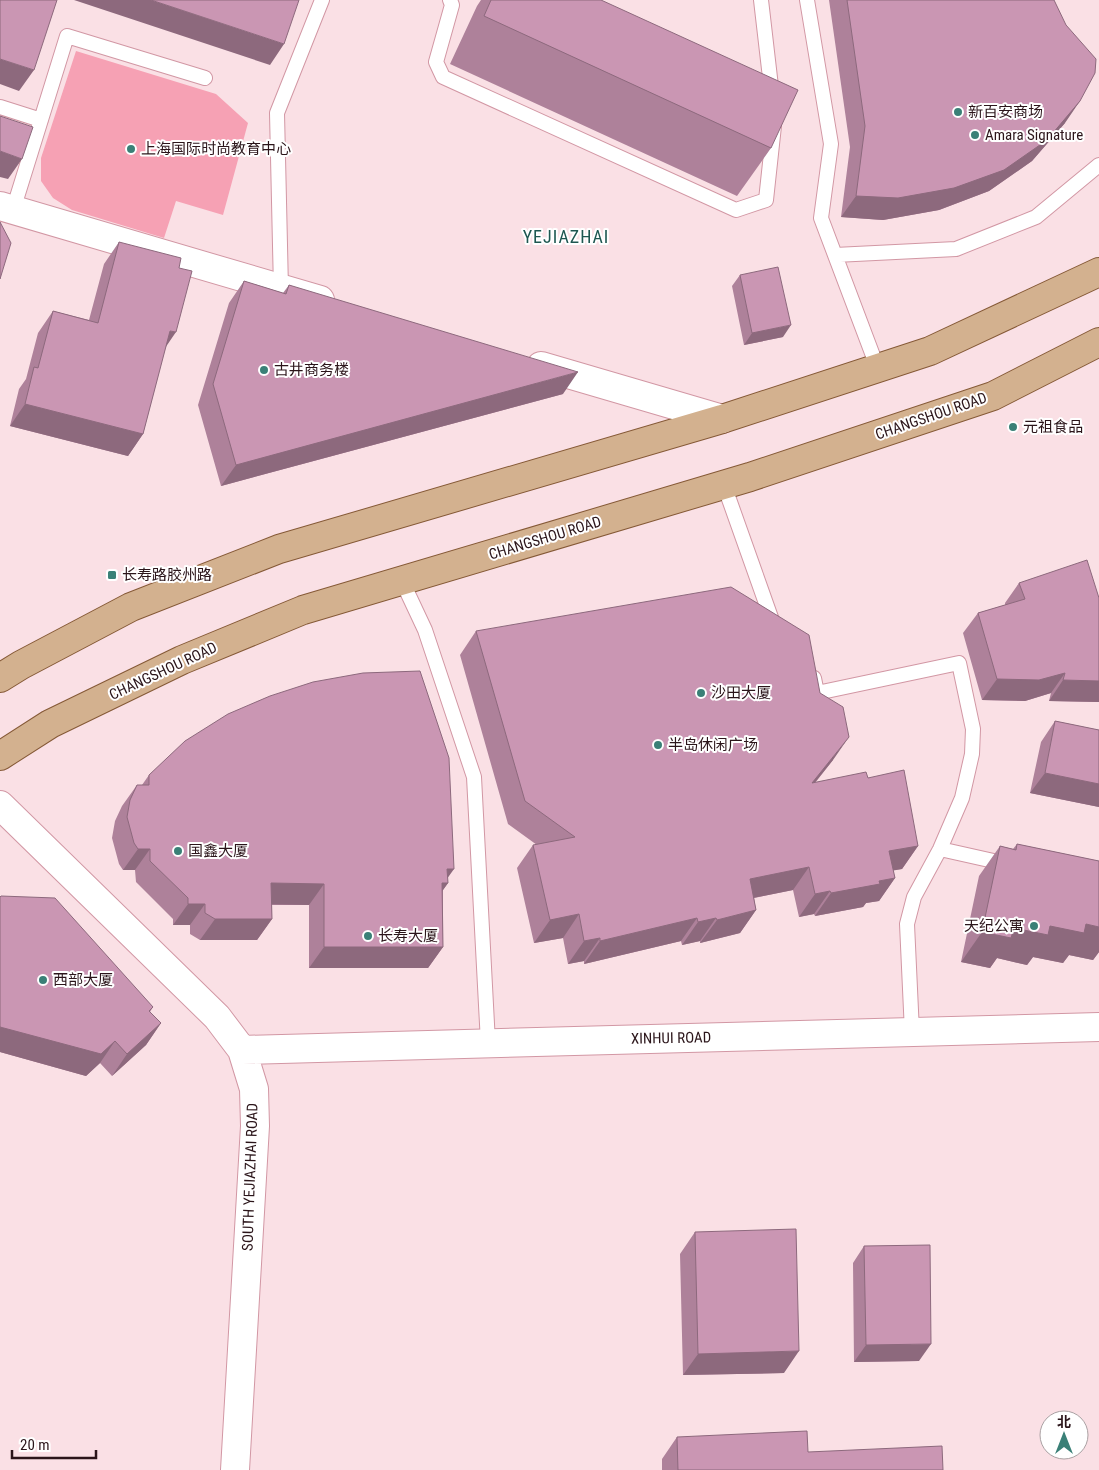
<svg xmlns="http://www.w3.org/2000/svg" width="1099" height="1470" font-family="'Roboto Condensed','Noto Sans SC',sans-serif">
  <style>
    .green { fill: #f6a1b4 }
    .lines { fill: none; stroke-linecap: round; stroke-linejoin: round }
    .service-casing { stroke: #d297a4; stroke-width: 16 }
    .minor-casing { stroke: #d297a4; stroke-width: 30 }
    .primary-casing { stroke: #855936; stroke-width: 30 }
    .service { stroke: #fff; stroke-width: 14 }
    .minor { stroke: #fff; stroke-width: 28 }
    .primary { stroke: #d3b18f; stroke-width: 28 }
    .wall { fill: #ae819a }
    .shaded-wall { fill: #8d697d }
    .building { fill: #ca96b3; stroke: #8d697d }
    .poi-dot { fill: #3a8077; stroke: #fff; stroke-width: 2 }
    .labels { text-anchor: middle; stroke-width: 4; stroke-linejoin: round; paint-order: stroke }
    .poi-label { font-size: 15px; fill: #2b151a; stroke: #fff; text-anchor: start }
    .street-label { font-size: 15px; fill: #2b151a; stroke: #fff }
    .quarter-label { font-size: 18px; letter-spacing: 1px; fill: #1e5751; stroke: #fff }
  </style>
  <rect width="100%" height="100%" fill="#fae0e5"/>
  <path class="green" d="M 76,51 L 216,94 L 248,123 L 223,215 L 176,201 L 164,238 L 72,210 L 53,198 L 41,181 L 41,158 Z"/>
  <g class="lines">
    <g class="service-casing">
      <path id="service" d="M 450,0 L 452,5 L 436,62 L 443,77 L 736,210 L 766,200 L 774,126
        M 761,0 L 772,95
        M 807,0 L 831,144 L 821,218 L 878,369
        M 0,107 L 41,120
        M 13,210 L 67,36 L 205,78
        M 835,255 L 956,249 L 1036,217 L 1099,165
        M 281,289 L 277,113 L 322,0
        M 724,485 L 774,626
        M 402,581 L 425,630 L 474,777 L 488,1043
        M 814,678 L 817,693 L 959,663 L 973,729 L 972,754 L 962,798 L 940,849 L 914,897 L 907,924 L 912,1032
        M 940,849 L 1007,864"/>
    </g>
    <g class="minor-casing">
      <path id="minor" d="M 0,206 L 320,300
        M 541,366 L 722,419
        M 0,805 L 217,1017 L 242,1050 L 254,1089 L 255,1126 L 235,1470
        M 242,1050 L 1099,1027"/>
    </g>
    <g class="primary-casing">
      <path id="primary" d="M 0,678 L 21,665 L 131,607 L 279,549 L 722,419 L 930,351 L 1099,272
        M 0,756 L 50,724 L 182,660 L 303,610 L 750,477 L 993,396 L 1099,342"/>
    </g>
    <use href="#service" class="service"/>
    <use href="#minor" class="minor"/>
    <use href="#primary" class="primary"/>
  </g>
  <path class="wall" d="M 481,0 L 601,0 L 771,148 L 737,196 L 450,64 L 477,6 Z
    M 829,0 L 1054,0 L 1065,123 L 1032,161 L 989,191 L 939,210 L 883,220 L 841,217 L 850,147 Z
    M 119,242 L 179,268 L 165,348 L 143,434 L 128,456 L 10,426 L 19,389 L 26,379 L 38,333 L 53,311 L 89,320 L 104,264 Z
    M 740,275 L 783,337 L 744,345 L 732,286 Z
    M 244,281 L 283,293 L 289,285 L 563,394 L 221,486 L 198,405 L 229,303 Z
    M 1019,583 L 1099,598 L 1099,702 L 1049,701 L 1051,693 L 1025,701 L 982,700 L 963,633 L 978,613 L 1005,605 L 1005,603 Z
    M 476,631 L 833,760 L 815,783 L 868,778 L 918,846 L 902,869 L 893,870 L 895,878 L 879,901 L 866,903 L 863,907 L 815,916 L 814,914 L 799,917 L 793,890 L 754,898 L 756,910 L 740,933 L 700,943 L 700,941 L 682,945 L 681,941 L 584,964 L 584,961 L 568,964 L 563,938 L 534,943 L 517,868 L 533,845 L 537,845 L 508,824 L 460,655 Z
    M 1055,721 L 1099,730 L 1099,807 L 1030,793 L 1041,742 Z
    M 149,775 L 447,877 L 448,883 L 443,890 L 443,947 L 428,968 L 309,968 L 309,905 L 272,905 L 272,919 L 257,940 L 200,940 L 190,934 L 190,925 L 173,925 L 173,919 L 136,882 L 135,870 L 123,870 L 119,864 L 112,838 L 115,821 L 122,806 L 137,785 L 142,785 Z
    M 1017,844 L 1099,861 L 1099,952 L 1093,960 L 1069,955 L 1063,963 L 1033,957 L 1027,965 L 997,958 L 990,968 L 961,962 L 979,876 L 1000,846 L 1013,849 Z
    M 153,1007 L 150,1012 L 161,1023 L 146,1045 L 112,1076 L 100,1063 L 86,1076 L 0,1052 Z
    M 695,1232 L 784,1373 L 683,1375 L 680,1254 Z
    M 864,1246 L 919,1361 L 854,1362 L 853,1263 Z
    M 677,1437 L 808,1452 L 943,1470 L 662,1470 L 662,1459 Z"/>
  <path class="shaded-wall" d="M 74,0 L 151,0 L 284,44 L 270,65 Z
    M 0,59 L 34,70 L 19,91 L 0,84 Z
    M 1080,101 L 1065,123 L 1032,161 L 989,191 L 939,210 L 883,220 L 841,217 L 856,196 Z
    M 0,151 L 22,159 L 8,179 L 0,177 Z
    M 791,325 L 783,337 L 744,345 L 752,333 Z
    M 170,331 L 176,332 L 161,354 Z
    M 578,372 L 563,394 L 221,486 L 236,465 Z
    M 25,404 L 143,434 L 128,456 L 10,426 Z
    M 1065,673 L 1051,693 L 1025,701 L 982,700 L 997,679 Z
    M 1063,680 L 1099,681 L 1099,702 L 1049,701 Z
    M 849,737 L 833,760 L 796,806 L 812,783 Z
    M 1045,773 L 1099,784 L 1099,807 L 1030,793 Z
    M 918,846 L 902,869 L 873,874 L 889,851 Z
    M 138,849 L 150,849 L 135,870 L 123,870 Z
    M 809,867 L 793,890 L 733,902 L 750,879 Z
    M 447,869 L 454,869 L 444,883 L 448,883 L 433,904 Z
    M 895,878 L 879,901 L 866,903 L 863,907 L 815,916 L 831,893 L 879,881 Z
    M 271,883 L 324,884 L 309,905 L 257,904 Z
    M 830,891 L 814,914 L 799,917 L 815,894 Z
    M 188,904 L 205,904 L 190,925 L 173,925 Z
    M 756,910 L 740,933 L 700,943 L 717,920 Z
    M 579,914 L 563,938 L 534,943 L 550,920 Z
    M 697,918 L 681,941 L 584,964 L 600,941 Z
    M 716,918 L 700,941 L 682,945 L 698,922 Z
    M 215,919 L 272,919 L 257,940 L 200,940 Z
    M 1086,924 L 1099,927 L 1099,952 L 1093,960 L 1069,955 L 1063,963 L 1033,957 L 1027,965 L 997,958 L 990,968 L 961,962 L 982,932 L 1014,928 Z
    M 600,938 L 584,961 L 568,964 L 584,941 Z
    M 324,947 L 443,947 L 428,968 L 309,968 Z
    M 161,1023 L 146,1045 L 112,1076 L 127,1054 Z
    M 0,1027 L 115,1041 L 100,1063 L 86,1076 L 0,1052 Z
    M 931,1344 L 919,1361 L 854,1362 L 866,1345 Z
    M 799,1351 L 784,1373 L 683,1375 L 698,1354 Z"/>
  <path class="building" d="M 0,0 L 57,0 L 34,70 L 0,59 Z
    M 151,0 L 299,0 L 284,44 Z
    M 491,0 L 601,0 L 798,90 L 771,148 L 484,16 Z
    M 847,0 L 1054,0 L 1066,25 L 1096,59 L 1095,73 L 1080,101 L 1047,140 L 1004,170 L 954,188 L 898,198 L 856,196 L 865,126 Z
    M 0,116 L 33,127 L 22,159 L 0,151 Z
    M 0,222 L 11,243 L 0,279 Z
    M 119,242 L 181,258 L 179,268 L 192,271 L 176,332 L 170,331 L 143,434 L 25,404 L 34,367 L 38,368 L 53,311 L 98,323 Z
    M 778,267 L 791,325 L 752,333 L 740,275 Z
    M 244,281 L 286,294 L 289,285 L 578,372 L 236,465 L 213,384 Z
    M 1087,560 L 1099,598 L 1099,681 L 1063,680 L 1065,673 L 1039,680 L 997,679 L 978,613 L 1025,599 L 1019,583 Z
    M 731,587 L 809,635 L 820,693 L 843,707 L 849,737 L 812,783 L 866,772 L 868,778 L 904,770 L 918,846 L 889,851 L 895,878 L 879,881 L 880,884 L 831,893 L 830,891 L 815,894 L 809,867 L 750,879 L 756,910 L 717,920 L 716,918 L 698,922 L 697,918 L 600,941 L 600,938 L 584,941 L 579,914 L 550,920 L 533,845 L 575,837 L 525,801 L 476,631 Z
    M 420,671 L 449,758 L 454,869 L 447,869 L 448,883 L 442,883 L 443,947 L 324,947 L 324,884 L 271,883 L 272,919 L 215,919 L 205,913 L 205,904 L 188,904 L 188,898 L 150,861 L 150,849 L 138,849 L 134,843 L 127,817 L 130,800 L 137,785 L 149,785 L 149,775 L 185,741 L 228,714 L 270,696 L 313,682 L 363,673 Z
    M 1055,721 L 1099,730 L 1099,784 L 1045,773 Z
    M 1017,844 L 1099,861 L 1099,927 L 1086,924 L 1084,933 L 1050,926 L 1048,935 L 1014,928 L 1011,938 L 982,932 L 1000,846 L 1016,850 Z
    M 1,896 L 55,898 L 153,1007 L 149,1011 L 161,1023 L 127,1054 L 115,1041 L 101,1054 L 0,1027 L 0,897 Z
    M 796,1229 L 799,1351 L 698,1354 L 695,1232 Z
    M 930,1245 L 931,1344 L 866,1345 L 864,1246 Z
    M 807,1431 L 808,1452 L 942,1446 L 943,1470 L 678,1470 L 677,1437 Z"/>
  <g class="poi-dot">
    <circle cx="958" cy="112" r="5"/>
    <circle cx="975" cy="135" r="5"/>
    <circle cx="131" cy="149" r="5"/>
    <circle cx="264" cy="370" r="5"/>
    <circle cx="1013" cy="427" r="5"/>
    <rect x="107" y="570" width="10" height="10" rx="2.5"/>
    <circle cx="701" cy="693" r="5"/>
    <circle cx="658" cy="745" r="5"/>
    <circle cx="178" cy="851" r="5"/>
    <circle cx="1034" cy="926" r="5"/>
    <circle cx="368" cy="936" r="5"/>
    <circle cx="43" cy="980" r="5"/>
  </g>
  <g class="labels">
    <g class="poi-label">
      <text x="968" y="117">新百安商场</text>
      <text x="985" y="140">Amara Signature</text>
      <text x="141" y="154">上海国际时尚教育中心</text>
      <text x="274" y="375">古井商务楼</text>
      <text x="1023" y="432">元祖食品</text>
      <text x="122" y="580">长寿路胶州路</text>
      <text x="711" y="698">沙田大厦</text>
      <text x="668" y="750">半岛休闲广场</text>
      <text x="188" y="856">国鑫大厦</text>
      <text x="1024" y="931" text-anchor="end">天纪公寓</text>
      <text x="378" y="941">长寿大厦</text>
      <text x="53" y="985">西部大厦</text>
    </g>
    <g class="street-label">
      <text transform="translate(931 416) rotate(-19)" y="5">CHANGSHOU ROAD</text>
      <text transform="translate(545 538) rotate(-17)" y="5">CHANGSHOU ROAD</text>
      <text transform="translate(163 671) rotate(-25)" y="5">CHANGSHOU ROAD</text>
      <text transform="translate(671 1038) rotate(-1)" y="5">XINHUI ROAD</text>
      <text transform="translate(250 1177) rotate(-88)" y="5">SOUTH YEJIAZHAI ROAD</text>
    </g>
    <g class="quarter-label">
      <text x="566" y="243">YEJIAZHAI</text>
    </g>
  </g>
  <g transform="translate(1064 1435)"><circle r="24" fill="#ffffff" stroke="#aaa1a3"/>
  <path d="M0-4L9 19L0 12L-9 19Z" fill="#3a8077"/>
  <text y="-8" font-size="14" font-weight="bold" text-anchor="middle" fill="#2b151a">北</text>
  </g>
  <path d="M12 1450v8h84v-8" fill="none" stroke="#2b151a" stroke-width="2.5"/>
  <text x="20" y="1450" font-size="15" fill="#2b151a" stroke="#ffffff" stroke-width="4" paint-order="stroke">20 m</text>
</svg>
